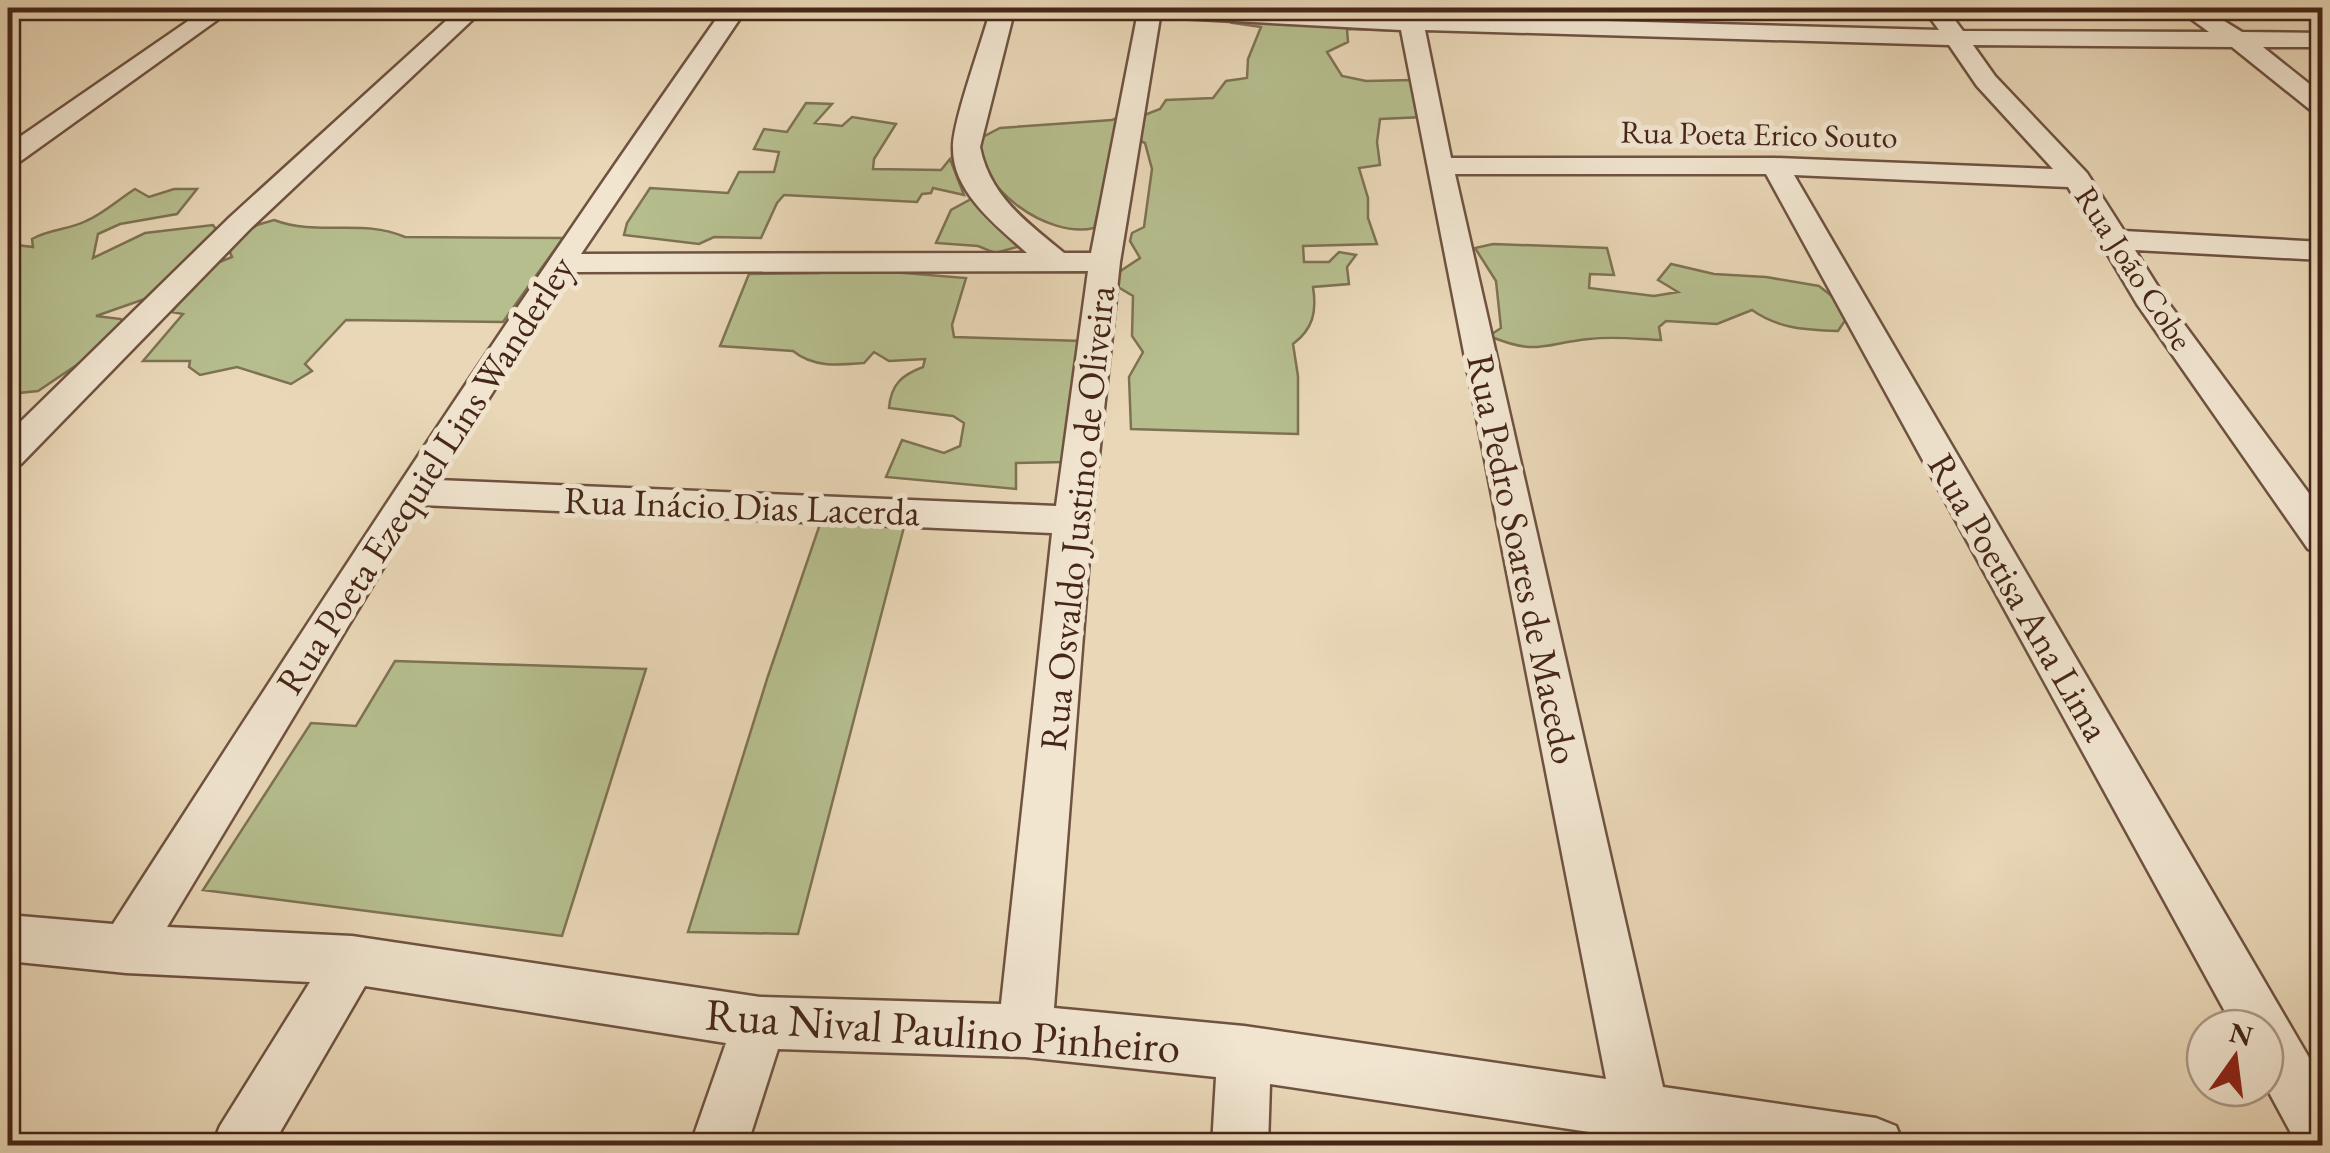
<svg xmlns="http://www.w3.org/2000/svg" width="2330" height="1153" font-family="'EB Garamond',serif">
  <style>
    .green { fill: #b6be8e; stroke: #7e7253; stroke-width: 2.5 }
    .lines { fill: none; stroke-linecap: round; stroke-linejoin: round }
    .street-casing { stroke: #6f5240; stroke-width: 5 }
    .street { fill: #f1e5d0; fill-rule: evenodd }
    .labels { text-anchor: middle; stroke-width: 10; stroke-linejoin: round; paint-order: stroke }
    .far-street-label { font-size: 32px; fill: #462618; stroke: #f1e5d0 }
    .street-label { font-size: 38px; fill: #462618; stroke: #f1e5d0 }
    .near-street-label { font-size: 45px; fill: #462618; stroke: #f1e5d0 }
  </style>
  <rect width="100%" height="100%" fill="#e9d7b7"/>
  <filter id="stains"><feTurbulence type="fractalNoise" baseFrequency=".002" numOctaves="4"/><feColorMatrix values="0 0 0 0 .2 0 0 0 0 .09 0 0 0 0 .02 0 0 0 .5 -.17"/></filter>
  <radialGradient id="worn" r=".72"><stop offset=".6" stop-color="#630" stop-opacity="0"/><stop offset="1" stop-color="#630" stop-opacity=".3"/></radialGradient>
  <path class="green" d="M 1240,18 L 1403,19 L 1403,31 L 1347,29 L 1348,42 L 1327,52 L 1342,76 L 1366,81 L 1412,80 L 1423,117 L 1380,119 L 1377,142 L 1380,165 L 1359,168 L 1368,198 L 1368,218 L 1377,244 L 1303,246 L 1304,262 L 1329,262 L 1339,252 L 1356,255 L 1347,267 L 1349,284 L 1313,287 C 1317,312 1313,329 1293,344 L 1298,376 L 1298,434 L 1131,429 L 1129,377 L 1143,352 L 1132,336 L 1133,296 L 1113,284 L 1113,276 L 1140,258 L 1130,241 L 1132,233 L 1144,227 L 1152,169 L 1145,143 L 1136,139 L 1134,119 L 1160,109 L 1166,100 L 1213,98 L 1226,81 L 1247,78 L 1248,59 L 1261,27 L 1233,23 Z
    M 806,103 L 832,104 L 815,123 L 842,126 L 852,117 L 896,124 L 874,159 L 873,169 L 941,170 L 950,159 L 964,195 L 933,188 L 931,193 L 922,194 L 917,202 L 784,195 L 777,203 L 761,238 L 714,237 L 699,244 L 624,235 L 627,223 L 650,188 L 728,193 L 739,172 L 774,172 L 779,152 L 754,149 L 764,129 L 787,132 Z
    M 1122,115 L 1094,228 C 1048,239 977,188 977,140 L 1000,128 L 1112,120 Z
    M 135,189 L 149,197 L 174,189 L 197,189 L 177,214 L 120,224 L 98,234 L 93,258 L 145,233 L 213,225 L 218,232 L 162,293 L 96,316 L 121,319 L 122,328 L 96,352 L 38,391 L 8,394 L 8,244 L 33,247 L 32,239 C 50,229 68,230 86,221 C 103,214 119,199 135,189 Z
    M 973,198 L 1021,246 L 995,253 L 978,246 L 936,243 L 951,210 Z
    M 274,220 C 319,237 361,218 405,237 L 563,238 L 503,322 L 346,320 L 305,364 L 312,371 L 291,384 L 237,367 L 200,375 L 189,367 L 190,361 L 143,361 L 183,314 L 172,312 L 202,269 L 232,257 L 227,245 L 257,225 Z
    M 1493,244 L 1607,248 L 1614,275 L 1590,274 L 1589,288 L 1654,296 L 1678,292 L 1658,280 L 1671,264 L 1714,274 L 1766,277 L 1819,286 L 1833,297 L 1846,319 L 1838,331 C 1806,330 1779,329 1752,310 L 1717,324 L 1666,321 L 1659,327 L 1661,340 C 1637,339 1613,336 1589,339 C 1541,344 1538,356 1489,336 L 1501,328 L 1496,281 L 1475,248 Z
    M 842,268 L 966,278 L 952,325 L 954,337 L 1083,341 L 1065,462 L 1016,463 L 1016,489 L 886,477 L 902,440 L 944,453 L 960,446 L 964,423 L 953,416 L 889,408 C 891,384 902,375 923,367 L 925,359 L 889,361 L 874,352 L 864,363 C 839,365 814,368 793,351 L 720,346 L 749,274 L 820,273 Z
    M 820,524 L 904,527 L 798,934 L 688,932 L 768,676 Z
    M 395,661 L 646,669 L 562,936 L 203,890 L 311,723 L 356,726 Z"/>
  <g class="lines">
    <g class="street-casing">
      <path id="street" d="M 207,8 L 234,8 L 18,163 L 8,165 L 8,145 Z
        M 460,8 L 485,8 L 250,229 L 21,464 L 8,467 L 8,434 L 230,217 Z
        M 724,8 L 747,8 L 581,254 L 1027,253 C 998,227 953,193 953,149 C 952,123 981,45 989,15 L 954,15 L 943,8 L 1241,8 L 1399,15 L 1398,8 L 1420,8 L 1422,16 L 1939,30 L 1923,8 L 1946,8 L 1963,31 L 2209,32 L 2176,8 L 2203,8 L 2242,32 L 2322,33 L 2322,47 L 2263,47 L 2322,94 L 2322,114 L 2313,112 L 2232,47 L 1973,45 L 1995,76 L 2087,173 L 2124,231 L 2322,242 L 2322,260 L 2135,250 L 2167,301 L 2322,511 L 2322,553 L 2308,549 L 2137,304 L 2068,187 L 1794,175 L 2322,1080 L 2322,1146 L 2298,1146 L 2265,1085 L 2265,1028 L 2234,1028 L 1766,174 L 1455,174 L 1663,1087 L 1876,1118 L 1896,1126 L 1904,1146 L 1683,1146 L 1270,1084 L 1268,1146 L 1212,1146 L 1216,1077 L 1025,1057 L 778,1049 L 747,1146 L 690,1146 L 726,1043 L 365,986 L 272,1146 L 212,1146 L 220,1126 L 310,982 L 126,973 L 8,961 L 8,915 L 113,924 C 312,615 512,308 724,8 ZM 1013,16 L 1137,17 L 1091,253 L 1064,253 C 1027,222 990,197 980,147 ZM 1160,17 L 1401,30 L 1606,1079 L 1244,1026 L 1054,1008 L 1092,520 L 1120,262 ZM 1425,30 L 1949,45 L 1977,86 L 2053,169 L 1775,158 L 1451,158 ZM 1088,271 L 1056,506 L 437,480 L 569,272 ZM 421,505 L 1052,533 L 1001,1004 L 760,997 L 352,936 L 167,927 Z"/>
    </g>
    <use href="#street" class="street"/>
  </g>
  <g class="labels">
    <g class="far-street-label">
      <text transform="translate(1759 134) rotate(1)" y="11">Rua Poeta Erico Souto</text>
      <text transform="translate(2134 268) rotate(57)" y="11">Rua João Cobe</text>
    </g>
    <g class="street-label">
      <text transform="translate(425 475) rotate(-57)" y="13">Rua Poeta Ezequiel Lins Wanderley</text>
      <text transform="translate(742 506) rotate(2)" y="13">Rua Inácio Dias Lacerda</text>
      <text transform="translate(1077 518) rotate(-84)" y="13">Rua Osvaldo Justino de Oliveira</text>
      <text transform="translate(1523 559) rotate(78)" y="13">Rua Pedro Soares de Macedo</text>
      <text transform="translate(2019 597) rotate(60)" y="13">Rua Poetisa Ana Lima</text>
    </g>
    <g class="near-street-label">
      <text transform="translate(943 1030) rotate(4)" y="16">Rua Nival Paulino Pinheiro</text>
    </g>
  </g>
  <rect width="2330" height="1153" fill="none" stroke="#e9d7b7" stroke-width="40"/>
  <rect x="10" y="10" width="2310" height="1133" fill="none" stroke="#462618" stroke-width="5"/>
  <rect x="20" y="20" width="2290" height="1113" fill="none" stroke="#462618" stroke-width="2.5"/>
  <g transform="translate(2235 1058) rotate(14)"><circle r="48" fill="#f1e5d0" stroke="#ad9986" stroke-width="2.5"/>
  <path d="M0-8L18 38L0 25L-18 38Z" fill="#8f2418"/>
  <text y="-15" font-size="28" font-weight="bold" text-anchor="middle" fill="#462618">N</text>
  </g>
  <rect width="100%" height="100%" filter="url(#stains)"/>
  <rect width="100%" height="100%" fill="url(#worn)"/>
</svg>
